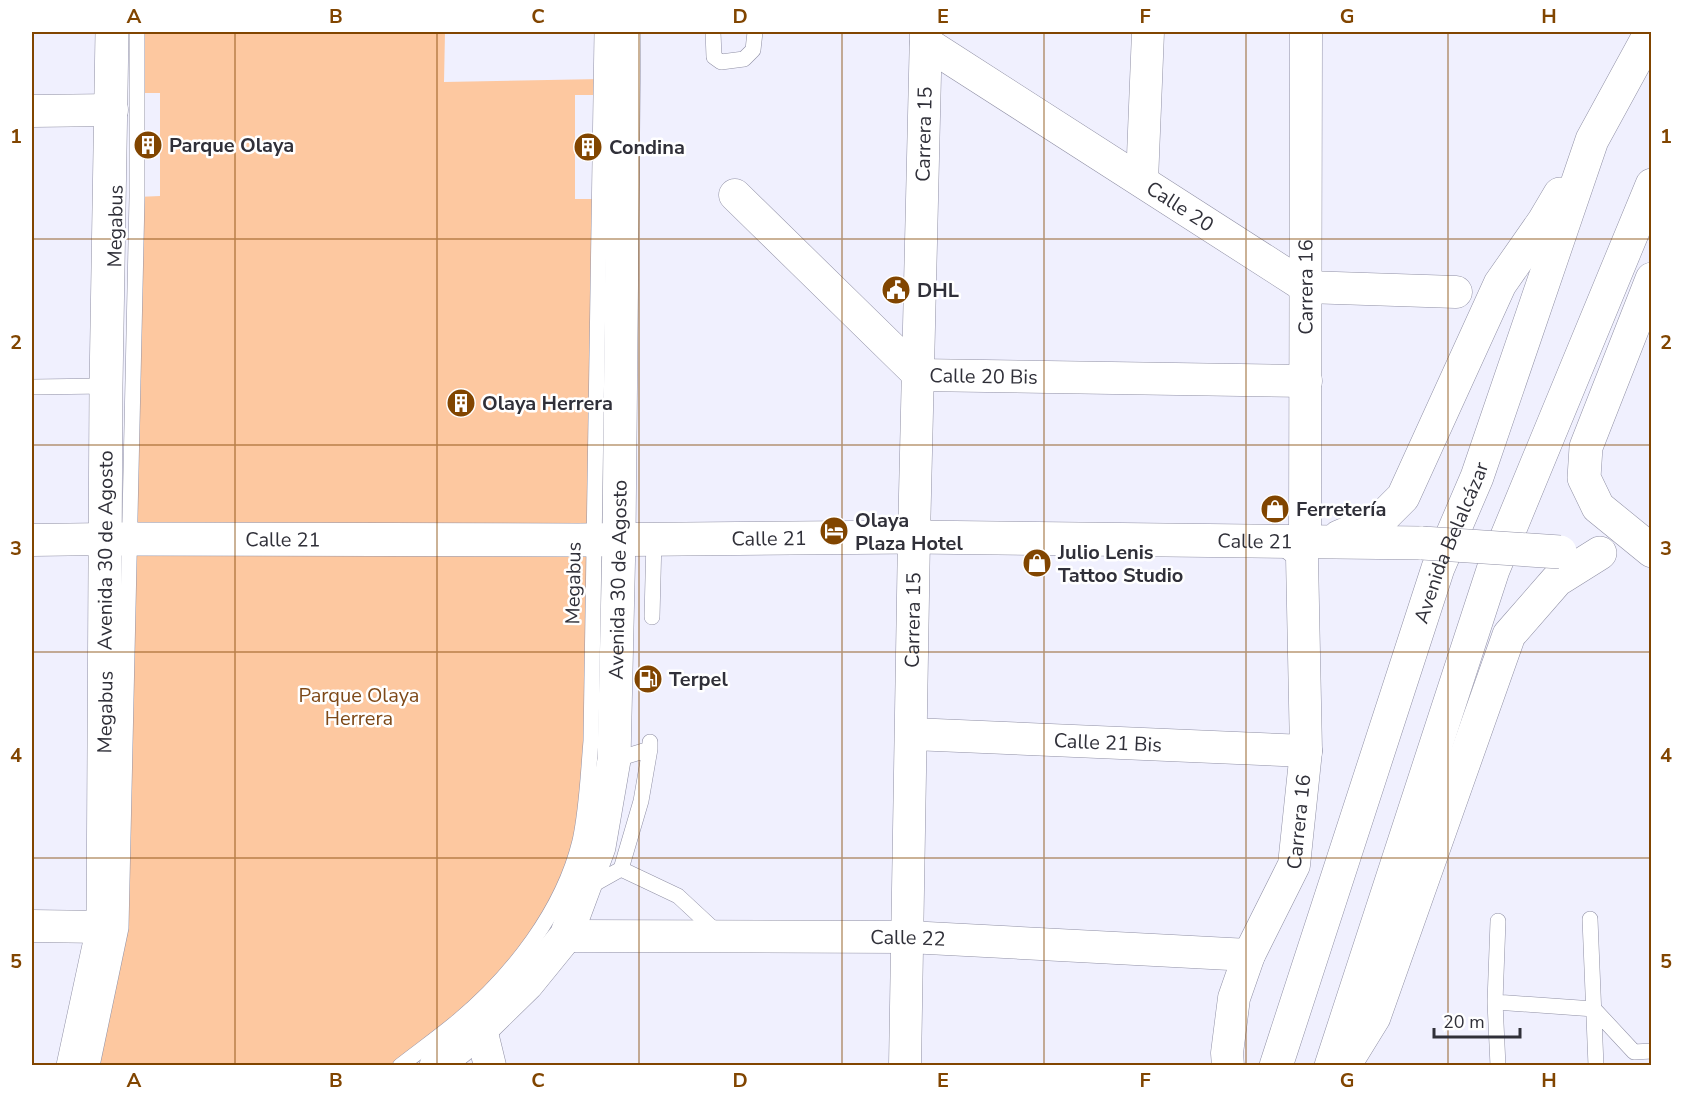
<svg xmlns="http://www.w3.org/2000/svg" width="1683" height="1097" font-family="'Nunito Sans',sans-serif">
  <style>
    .green { fill: #fdc8a0 }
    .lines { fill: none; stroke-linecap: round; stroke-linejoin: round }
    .lane-casing { stroke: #9090a5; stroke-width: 16 }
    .street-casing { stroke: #9090a5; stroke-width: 33 }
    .secondary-casing { stroke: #9090a5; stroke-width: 34 }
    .primary-casing { stroke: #9090a5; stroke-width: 34 }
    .lane { stroke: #fff; stroke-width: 15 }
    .street { stroke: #fff; stroke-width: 32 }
    .secondary { stroke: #fff; stroke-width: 33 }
    .primary { stroke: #fff; stroke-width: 33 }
    .secondary-bridge-casing { stroke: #9090a5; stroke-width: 34; stroke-linecap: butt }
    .secondary-bridge { stroke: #fff; stroke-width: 33 }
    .grid { fill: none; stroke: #814500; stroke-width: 1.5; stroke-opacity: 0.55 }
    .labels { text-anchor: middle; stroke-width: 5; stroke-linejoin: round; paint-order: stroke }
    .street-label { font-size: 20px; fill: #303039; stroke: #fff }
    .poi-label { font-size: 20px; font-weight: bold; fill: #303039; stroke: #fff; text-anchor: start }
    .park-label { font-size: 20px; fill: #7e4918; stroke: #fff }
    .neatline { fill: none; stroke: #814500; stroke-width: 2 }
    .grid-label { font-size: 20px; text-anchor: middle; font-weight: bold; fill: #814500 }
  </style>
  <rect width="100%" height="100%" fill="#f0f0fe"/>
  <path class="green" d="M 137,32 L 445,32 L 444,82 L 601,79 L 601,95 L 575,95 L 575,199 L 600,199 L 591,741 L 571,869 L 502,978 L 400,1065 L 92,1066 L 121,934 L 137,197 L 160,196 L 160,93 L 136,93 Z"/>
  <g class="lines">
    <g class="lane-casing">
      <path id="lane" d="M 713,32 L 714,57 L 721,62 L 744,59 L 753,50 L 755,32
        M 32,387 L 106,386
        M 652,617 L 654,539
        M 614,760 L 650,749 L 650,742
        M 621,869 L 678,896 L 720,935
        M 589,887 L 621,869 L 641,801 L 650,749
        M 1590,919 L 1596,1066
        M 1495,1002 L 1594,1009 L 1634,1052 L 1652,1051
        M 92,1066 L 121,928 L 137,197 L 137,32
        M 400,1066 C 419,1051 439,1037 458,1021 C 512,976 563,911 580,841 C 587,809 588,775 591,741 L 602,32
        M 1498,1066 L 1495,1002 L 1498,921"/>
    </g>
    <g class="street-casing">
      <g id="street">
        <path id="s1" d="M 926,43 L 1306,287 L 1456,292"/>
        <path d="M 32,111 L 112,110"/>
        <path d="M 1142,181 L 1148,32"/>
        <path id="s2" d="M 735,195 L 919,375 L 1306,381"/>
        <path d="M 32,540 L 106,539"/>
        <path id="s3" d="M 1305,543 L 1306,32"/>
        <path id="s4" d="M 912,734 L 1306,751"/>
        <path d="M 32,926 L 103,927"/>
        <path id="s5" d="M 566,936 L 908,937 L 1249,955"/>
        <path d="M 481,1029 L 490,1066"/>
        <path id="s6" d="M 905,1066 L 914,537 L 926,32"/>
        <path id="s7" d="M 1228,1066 L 1227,1053 L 1234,998 L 1249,955 L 1294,865 L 1306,751 L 1302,557 L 1300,551 L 1290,543"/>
      </g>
    </g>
    <g class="secondary-casing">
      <g id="secondary">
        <path d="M 1652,279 L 1586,447 L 1584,478 L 1598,507 L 1652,551"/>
        <path d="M 1339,537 L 1381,519 L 1403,497 L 1500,284 L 1544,221 L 1560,194"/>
        <path id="s8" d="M 106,539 L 578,540 L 914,537 L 1422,543"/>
        <path d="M 1345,1064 L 1374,1017 L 1509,635 L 1557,580 L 1600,553"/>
        <path id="s9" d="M 1276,1066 L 1438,568 L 1477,477 L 1592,140 L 1651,32"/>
        <path d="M 1331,1066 L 1493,570 L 1652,185"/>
      </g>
    </g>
    <g class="primary-casing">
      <g id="primary">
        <path id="s10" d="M 73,1066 L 103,927 L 106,386 L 112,32"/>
        <path id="s11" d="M 436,1066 L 481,1029 L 527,984 L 566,936 L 599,847 L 614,760 L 619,539 L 624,32"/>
      </g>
    </g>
    <use href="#lane" class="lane"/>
    <use href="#street" class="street"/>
    <use href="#secondary" class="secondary"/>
    <use href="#primary" class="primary"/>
    <g class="secondary-bridge-casing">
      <path id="secondary-bridge" d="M 1422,543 L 1560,552"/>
    </g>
    <use href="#secondary-bridge" class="secondary-bridge"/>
  </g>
  <path class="grid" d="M 235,32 L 235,1066M 437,32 L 437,1066M 639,32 L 639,1066M 842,32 L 842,1066M 1044,32 L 1044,1066M 1246,32 L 1246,1066M 1448,32 L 1448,1066M 32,239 L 1652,239M 32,445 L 1652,445M 32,652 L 1652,652M 32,858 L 1652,858"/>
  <defs>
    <g id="building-disc" transform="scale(1.5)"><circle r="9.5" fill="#814500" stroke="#fff"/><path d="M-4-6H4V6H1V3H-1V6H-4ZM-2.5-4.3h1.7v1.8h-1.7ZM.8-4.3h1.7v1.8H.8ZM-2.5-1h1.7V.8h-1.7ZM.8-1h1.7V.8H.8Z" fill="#fff"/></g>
    <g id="civic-disc" transform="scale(1.5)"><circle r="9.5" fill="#814500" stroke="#fff"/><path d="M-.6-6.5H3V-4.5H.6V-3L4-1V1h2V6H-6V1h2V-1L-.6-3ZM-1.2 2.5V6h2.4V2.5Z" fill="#fff"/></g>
    <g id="shop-disc" transform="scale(1.5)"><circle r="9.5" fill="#814500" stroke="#fff"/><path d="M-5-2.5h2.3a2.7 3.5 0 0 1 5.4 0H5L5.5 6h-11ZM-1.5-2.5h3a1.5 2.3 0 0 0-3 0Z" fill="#fff"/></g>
    <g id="hotel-disc" transform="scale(1.5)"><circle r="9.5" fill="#814500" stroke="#fff"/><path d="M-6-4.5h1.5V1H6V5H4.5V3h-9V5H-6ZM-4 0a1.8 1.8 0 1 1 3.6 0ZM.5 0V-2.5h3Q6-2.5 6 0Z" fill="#fff"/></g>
    <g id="fuel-disc" transform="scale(1.5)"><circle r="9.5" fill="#814500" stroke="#fff"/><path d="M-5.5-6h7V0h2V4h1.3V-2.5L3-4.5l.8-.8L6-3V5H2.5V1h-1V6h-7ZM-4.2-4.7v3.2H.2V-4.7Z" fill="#fff"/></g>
  </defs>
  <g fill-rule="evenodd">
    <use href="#building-disc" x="148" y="145"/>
    <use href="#building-disc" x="588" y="147"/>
    <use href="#civic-disc" x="896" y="290"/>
    <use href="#building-disc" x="461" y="403"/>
    <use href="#shop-disc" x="1275" y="509"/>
    <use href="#hotel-disc" x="834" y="531"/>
    <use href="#shop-disc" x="1037" y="563"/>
    <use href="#fuel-disc" x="648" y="679"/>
  </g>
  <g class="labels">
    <g class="street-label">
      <text dy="7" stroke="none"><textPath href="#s6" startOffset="932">Carrera 15</textPath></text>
      <text dy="7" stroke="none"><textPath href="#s1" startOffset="302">Calle 20</textPath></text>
      <text transform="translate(115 226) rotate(-89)" y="7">Megabus</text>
      <text dy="7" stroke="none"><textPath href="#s3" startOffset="256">Carrera 16</textPath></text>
      <text dy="7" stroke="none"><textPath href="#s2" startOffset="322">Calle 20 Bis</textPath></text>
      <text dy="7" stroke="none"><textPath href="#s8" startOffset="663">Calle 21</textPath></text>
      <text dy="7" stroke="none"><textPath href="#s8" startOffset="177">Calle 21</textPath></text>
      <text dy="7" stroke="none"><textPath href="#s8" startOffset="1149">Calle 21</textPath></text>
      <text dy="7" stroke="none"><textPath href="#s9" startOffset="552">Avenida Belalcázar</textPath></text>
      <text dy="7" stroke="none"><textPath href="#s10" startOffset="519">Avenida 30 de Agosto</textPath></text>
      <text dy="7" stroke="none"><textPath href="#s11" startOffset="548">Avenida 30 de Agosto</textPath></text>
      <text transform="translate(573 583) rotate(-89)" y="7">Megabus</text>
      <text dy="7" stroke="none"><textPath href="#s6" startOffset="446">Carrera 15</textPath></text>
      <text transform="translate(105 712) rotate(-89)" y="7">Megabus</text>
      <text dy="7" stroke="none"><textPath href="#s4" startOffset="196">Calle 21 Bis</textPath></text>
      <text dy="7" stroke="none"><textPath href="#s7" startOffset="258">Carrera 16</textPath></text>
      <text dy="7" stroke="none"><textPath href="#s5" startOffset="342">Calle 22</textPath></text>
    </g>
    <g class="poi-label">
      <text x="169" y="152">Parque Olaya</text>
      <text x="609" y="154">Condina</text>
      <text x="917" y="297">DHL</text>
      <text x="482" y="410">Olaya Herrera</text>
      <text x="1296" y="516">Ferretería</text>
      <text x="855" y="527">Olaya<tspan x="855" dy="23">Plaza Hotel</tspan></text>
      <text x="1058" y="559">Julio Lenis<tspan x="1058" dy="23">Tattoo Studio</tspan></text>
      <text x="669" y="686">Terpel</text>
    </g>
    <g class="park-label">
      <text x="359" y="702">Parque Olaya<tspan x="359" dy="23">Herrera</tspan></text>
    </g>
  </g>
  <rect width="1683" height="1097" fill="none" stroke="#ffffff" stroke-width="66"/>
  <path d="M1434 1028v9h86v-9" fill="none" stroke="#303039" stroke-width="3"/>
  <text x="1443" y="1028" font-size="18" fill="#303039" stroke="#ffffff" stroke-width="4.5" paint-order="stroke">20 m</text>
  <rect x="33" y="33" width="1617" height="1031" class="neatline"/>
  <g class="grid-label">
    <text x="134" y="23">A</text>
    <text x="336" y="23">B</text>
    <text x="538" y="23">C</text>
    <text x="740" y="23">D</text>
    <text x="943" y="23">E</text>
    <text x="1145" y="23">F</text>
    <text x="1347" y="23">G</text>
    <text x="1549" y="23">H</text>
    <text x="16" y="143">1</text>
    <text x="1666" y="143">1</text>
    <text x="16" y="349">2</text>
    <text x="1666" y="349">2</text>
    <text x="16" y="555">3</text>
    <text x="1666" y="555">3</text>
    <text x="16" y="762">4</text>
    <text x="1666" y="762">4</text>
    <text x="16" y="968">5</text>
    <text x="1666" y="968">5</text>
    <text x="134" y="1087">A</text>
    <text x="336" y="1087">B</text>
    <text x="538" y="1087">C</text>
    <text x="740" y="1087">D</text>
    <text x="943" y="1087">E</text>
    <text x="1145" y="1087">F</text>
    <text x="1347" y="1087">G</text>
    <text x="1549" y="1087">H</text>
  </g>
</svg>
